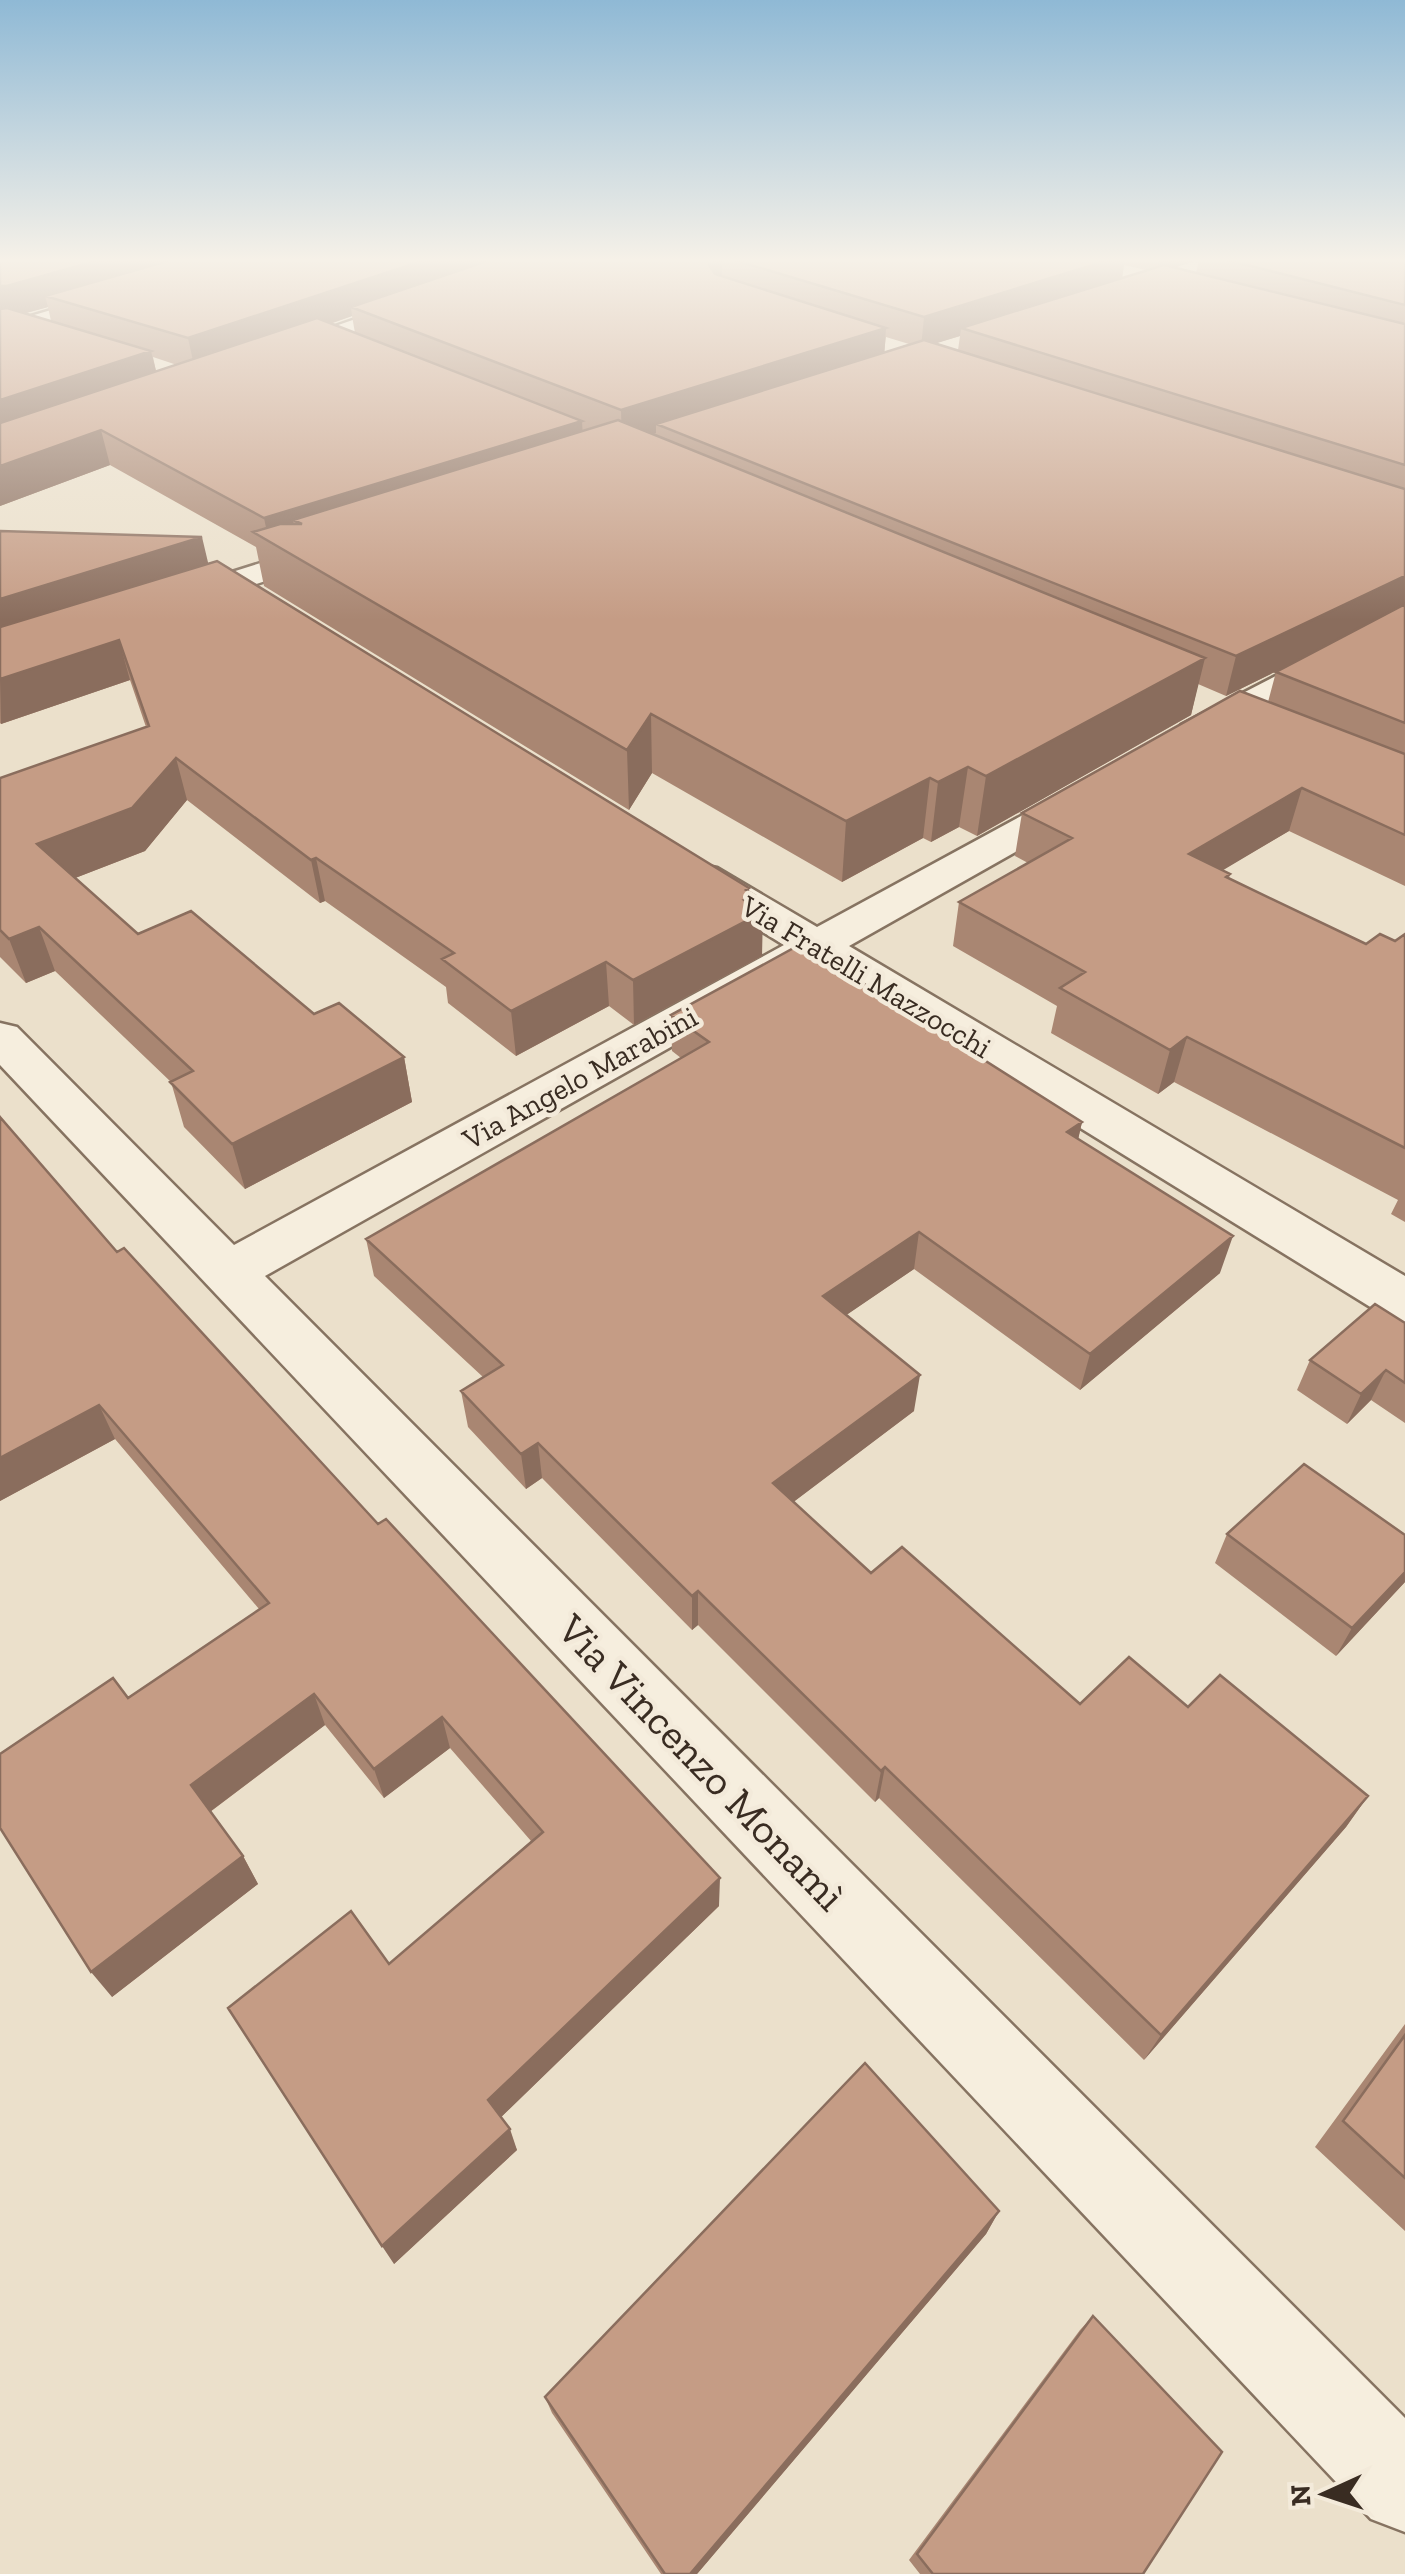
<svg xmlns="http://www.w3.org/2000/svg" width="1405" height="2574" font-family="'Zilla Slab',serif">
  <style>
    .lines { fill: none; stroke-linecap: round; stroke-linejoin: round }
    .minor-casing { stroke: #867361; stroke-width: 5 }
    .minor { fill: #f6eede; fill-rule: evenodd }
    .wall { fill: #a98672; fill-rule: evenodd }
    .shaded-wall { fill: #8a6d5d }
    .building { fill: #c59c85; stroke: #8a6d5d; stroke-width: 2.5 }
    .labels { text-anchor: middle; stroke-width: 9; stroke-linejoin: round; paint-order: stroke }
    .far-street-label { font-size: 30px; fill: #392c22; stroke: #f3eada }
    .near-street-label { font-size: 42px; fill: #392c22; stroke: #f3eada }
  </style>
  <rect width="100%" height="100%" fill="#ebe0cb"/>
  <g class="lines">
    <g class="minor-casing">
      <path id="minor" d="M 221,260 L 253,260 L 250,264 L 0,339 L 0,325 Z
        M 526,260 L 556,260 L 553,264 L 285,359 L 277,361 L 265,354 L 269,349 Z
        M 334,540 L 345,543 L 349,549 L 345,555 L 173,611 L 162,608 L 157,601 L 162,594 Z
        M 1405,609 L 1405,632 L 1207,741 L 1194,744 L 1181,741 L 1176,733 L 1181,725 Z
        M 1081,787 L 1095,791 L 1100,799 L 1095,807 L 849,946 L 1405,1276 L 1405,1322 L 1385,1316 L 816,965 L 265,1276 L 1405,2418 L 1405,2532 L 1371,2519 L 0,1065 L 0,1023 L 17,1027 L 234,1245 L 784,945 L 687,886 L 681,877 L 687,868 L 702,865 L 717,868 L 817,927 L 1067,791 Z"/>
    </g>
    <use href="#minor" class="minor"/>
  </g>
  <path class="wall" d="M 0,260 L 1198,260 L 1174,268 L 1196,273 L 1199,260 L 1405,260 L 1405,886 L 1289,831 L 1222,870 L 1230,874 L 1229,878 L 1366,944 L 1395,941 L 1405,934 L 1405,1222 L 1391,1214 L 1398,1200 L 1174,1082 L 1158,1094 L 1051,1033 L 1057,1006 L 953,946 L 959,902 L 1028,863 L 1015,856 L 1022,813 L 1268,702 L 1276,672 L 1295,662 L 1226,696 L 1198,684 L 1191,715 L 977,836 L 959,827 L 931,842 L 923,838 L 842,882 L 652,773 L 629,810 L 264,586 L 256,547 L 110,465 L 0,506 ZM 1124,265 L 1146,270 L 1122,278 ZM 48,307 L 51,321 L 26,313 ZM 352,316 L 355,333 L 330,324 ZM 960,336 L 958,350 L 936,343 ZM 886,337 L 909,344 L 884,352 ZM 153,357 L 177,365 L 156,371 Z
    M 0,531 L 208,564 L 749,892 L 753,906 L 762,956 L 634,1025 L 609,1006 L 516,1056 L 448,1003 L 446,987 L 325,901 L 320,903 L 187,800 L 145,851 L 75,878 L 138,934 L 404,1057 L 412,1102 L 245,1189 L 184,1127 L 171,1082 L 55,971 L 26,983 L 0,957 L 0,778 L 146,727 L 130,680 L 1,724 L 0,723 Z
    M 671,1015 L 1082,1122 L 1078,1139 L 1220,1273 L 1080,1390 L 914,1269 L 846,1315 L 914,1411 L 793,1502 L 871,1573 L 1080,1704 L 1188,1707 L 1368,1796 L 1346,1827 L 1144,2060 L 879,1798 L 875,1802 L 698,1625 L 692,1630 L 542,1478 L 526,1489 L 468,1427 L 461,1391 L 483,1377 L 374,1276 L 366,1239 L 681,1058 L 672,1051 Z
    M 0,1117 L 117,1252 L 719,1906 L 501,2117 L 517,2150 L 394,2264 L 389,1964 L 531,1841 L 450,1748 L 384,1798 L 325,1725 L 210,1812 L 243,1856 L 258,1884 L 112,1997 L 128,1698 L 259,1609 L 115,1439 L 0,1501 Z
    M 1405,1323 L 1405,1423 L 1371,1400 L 1347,1424 L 1297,1390 L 1310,1360 Z
    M 1227,1534 L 1405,1582 L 1336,1656 L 1215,1563 Z
    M 1405,2024 L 1405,2231 L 1315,2147 Z
    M 999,2211 L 986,2234 L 697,2574 L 661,2574 L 552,2413 L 545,2397 Z
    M 1093,2316 L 1143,2574 L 920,2574 L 909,2560 L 1080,2330 Z"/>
  <path class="shaded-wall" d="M 99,260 L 208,260 L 45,296 L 48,307 L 15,316 L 0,317 L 0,286 Z
    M 425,260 L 515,260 L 351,307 L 352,316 L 195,370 L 188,338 Z
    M 717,260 L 722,260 L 722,286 L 709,265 Z
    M 1109,260 L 1125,260 L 1121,284 L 961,328 L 960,336 L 921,348 L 924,317 Z
    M 1159,260 L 1198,260 L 1157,273 Z
    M 886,328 L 884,360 L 656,424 L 656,433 L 622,444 L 621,410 Z
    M 151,351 L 159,383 L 0,438 L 0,400 Z
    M 582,421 L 584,456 L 302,524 L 293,520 L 298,547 L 269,542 L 264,518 Z
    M 101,430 L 110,465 L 0,506 L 0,466 Z
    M 202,537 L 211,575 L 0,642 L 0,599 Z
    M 1405,576 L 1405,608 L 1226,696 L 1236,656 Z
    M 119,640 L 130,680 L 1,724 L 0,679 Z
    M 1205,658 L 1191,715 L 977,836 L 986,776 Z
    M 651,714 L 652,773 L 629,810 L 627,750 Z
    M 176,758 L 187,800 L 145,851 L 52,887 L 37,844 Z
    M 968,767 L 959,827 L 931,842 L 938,782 Z
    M 930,778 L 923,838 L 842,882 L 846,821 Z
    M 1302,788 L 1289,831 L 1178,897 L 1189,854 Z
    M 316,858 L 325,901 L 320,903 L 311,860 Z
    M 749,888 L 749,898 L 754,895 L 753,917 L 763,912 L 762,956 L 634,1025 L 633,980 Z
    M 39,927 L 55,971 L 26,983 L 9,939 Z
    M 606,962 L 609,1006 L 516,1056 L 511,1011 Z
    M 1187,1037 L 1174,1082 L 1158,1094 L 1170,1050 Z
    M 404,1057 L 412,1102 L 245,1189 L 232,1144 Z
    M 1082,1122 L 1074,1158 L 1067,1132 Z
    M 919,1232 L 914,1269 L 820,1333 L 823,1296 Z
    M 1233,1236 L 1220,1273 L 1080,1390 L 1090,1354 Z
    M 1386,1370 L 1371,1400 L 1347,1424 L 1361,1394 Z
    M 920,1375 L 914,1411 L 771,1519 L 773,1483 Z
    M 99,1405 L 115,1439 L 0,1501 L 0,1458 Z
    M 538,1443 L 542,1478 L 526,1489 L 521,1454 Z
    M 1405,1572 L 1405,1582 L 1336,1656 L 1352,1628 Z
    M 698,1591 L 698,1625 L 692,1630 L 692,1596 Z
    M 314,1694 L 325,1725 L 207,1814 L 191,1785 Z
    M 442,1717 L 450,1748 L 384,1798 L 374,1769 Z
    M 885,1767 L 879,1798 L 875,1802 L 881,1771 Z
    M 1368,1796 L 1346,1827 L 1144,2060 L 1161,2035 Z
    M 243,1856 L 258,1884 L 112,1997 L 91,1972 Z
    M 720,1878 L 719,1906 L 496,2122 L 488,2100 Z
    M 510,2129 L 517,2150 L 394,2264 L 382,2246 Z
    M 999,2211 L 986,2234 L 697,2574 L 690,2574 Z"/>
  <path class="building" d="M 0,260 L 99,260 L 7,286 L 0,286 Z
    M 171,260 L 425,260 L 188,338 L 45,296 Z
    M 490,260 L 717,260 L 709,265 L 715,274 L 886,328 L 621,410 L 351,307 Z
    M 734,260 L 1109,260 L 924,317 Z
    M 1227,260 L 1405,260 L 1405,305 Z
    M 1164,265 L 1405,324 L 1405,465 L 961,328 Z
    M 7,308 L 151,351 L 0,400 L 0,309 Z
    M 317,318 L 582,421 L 264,518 L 101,430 L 0,466 L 0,423 Z
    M 924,340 L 1405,489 L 1405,576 L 1236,656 L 656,424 Z
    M 618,420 L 1205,658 L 986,776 L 968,767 L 938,782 L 930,778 L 846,821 L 651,714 L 627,750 L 253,532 L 280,524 L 302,524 L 293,520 Z
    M 0,531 L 202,537 L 0,599 Z
    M 217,561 L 749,888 L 746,890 L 754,895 L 744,900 L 763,912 L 633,980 L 606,962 L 511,1011 L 442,959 L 454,953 L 316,858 L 311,860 L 176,758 L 132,808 L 37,844 L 138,934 L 191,911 L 314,1014 L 339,1003 L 404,1057 L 232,1144 L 170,1082 L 193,1071 L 39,927 L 9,939 L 0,930 L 0,778 L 149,726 L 119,640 L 0,679 L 0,627 Z
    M 1405,604 L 1405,723 L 1276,672 Z
    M 1240,691 L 1405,754 L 1405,835 L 1302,788 L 1189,854 L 1230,874 L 1226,877 L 1366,944 L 1380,934 L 1395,941 L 1405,934 L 1405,1148 L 1187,1037 L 1170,1050 L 1060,988 L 1085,972 L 959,902 L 1072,838 L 1022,813 Z
    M 801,944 L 1082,1122 L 1067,1132 L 1233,1236 L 1090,1354 L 919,1232 L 823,1296 L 920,1375 L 773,1483 L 871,1573 L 902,1547 L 1080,1704 L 1129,1657 L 1188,1707 L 1220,1675 L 1368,1796 L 1161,2035 L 885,1767 L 881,1771 L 698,1591 L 692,1596 L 538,1443 L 521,1454 L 461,1391 L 503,1365 L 366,1239 L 709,1042 L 671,1015 Z
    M 0,1117 L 117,1252 L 124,1248 L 378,1524 L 386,1519 L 720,1878 L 488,2100 L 510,2129 L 382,2246 L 228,2008 L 351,1911 L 389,1964 L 543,1832 L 442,1717 L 374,1769 L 314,1694 L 191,1785 L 243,1856 L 91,1972 L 0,1828 L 0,1754 L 113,1678 L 128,1698 L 269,1603 L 99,1405 L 0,1458 Z
    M 1375,1304 L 1405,1323 L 1405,1383 L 1386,1370 L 1361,1394 L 1310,1360 Z
    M 1304,1464 L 1405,1535 L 1405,1572 L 1352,1628 L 1227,1534 Z
    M 1405,2035 L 1405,2178 L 1343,2121 Z
    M 865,2063 L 999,2211 L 690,2574 L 665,2574 L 545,2397 Z
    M 1093,2316 L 1222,2452 L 1143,2574 L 933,2574 L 917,2554 Z"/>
  <linearGradient id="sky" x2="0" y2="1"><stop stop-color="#8fb9d5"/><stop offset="0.42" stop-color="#f6f1e8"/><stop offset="1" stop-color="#f6f1e8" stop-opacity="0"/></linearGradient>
  <rect width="1405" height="620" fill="url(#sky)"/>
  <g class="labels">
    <g class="far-street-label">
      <text transform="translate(866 977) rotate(31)" y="10">Via Fratelli Mazzocchi</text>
      <text transform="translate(580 1078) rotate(-29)" y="10">Via Angelo Marabini</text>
    </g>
    <g class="near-street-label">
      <text transform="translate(702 1762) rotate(46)" y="15">Via Vincenzo Monamì</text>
    </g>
  </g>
  <g transform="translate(1325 2494) rotate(267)" stroke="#f3eada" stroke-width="8" paint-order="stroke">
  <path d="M0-8L18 38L0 25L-18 38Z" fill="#392c22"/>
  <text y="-15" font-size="28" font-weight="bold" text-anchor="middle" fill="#392c22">N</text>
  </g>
</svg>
